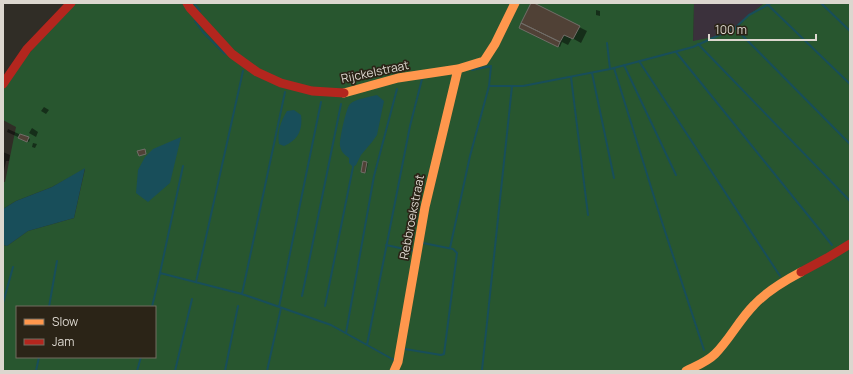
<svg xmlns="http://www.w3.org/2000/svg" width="853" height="374" font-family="Manrope,sans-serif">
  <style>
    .industrial { fill: #3b313c }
    .green { fill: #28562f; fill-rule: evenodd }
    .water { fill: #184e5a }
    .shadow { fill: #0007 }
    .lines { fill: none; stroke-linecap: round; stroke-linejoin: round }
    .stream { stroke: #184e5a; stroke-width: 2 }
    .building { fill: #504136; stroke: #716d68 }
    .slow { stroke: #ff974d; stroke-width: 9 }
    .jam { stroke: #b3261e; stroke-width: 9 }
    .labels { text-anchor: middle; stroke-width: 3.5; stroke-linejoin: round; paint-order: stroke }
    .street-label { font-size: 12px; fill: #dcd7cf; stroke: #2b2417 }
  </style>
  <rect width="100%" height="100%" fill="#302d26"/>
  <path class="industrial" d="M 694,3 L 766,3 L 763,4 L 749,15 L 737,28 L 723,35 L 693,42 Z"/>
  <path class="green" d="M 72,3 L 694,3 L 693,41 L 723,35 L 737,28 L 749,15 L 763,4 L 850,3 L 850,371 L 3,371 L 3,245 L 7,246 L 28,231 L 74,218 L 85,169 L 52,187 L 16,201 L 3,209 L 3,182 L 5,182 L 16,127 L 3,120 L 3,84 ZM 17,307 L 155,307 L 155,357 L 17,357 Z"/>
  <path class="water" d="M 377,95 L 384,101 L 377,135 L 372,142 L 361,155 L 356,165 L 353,167 L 349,163 L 349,158 C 345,155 341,152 340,146 C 339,141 346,108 350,104 C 355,99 369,97 377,95 Z
    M 294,110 L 301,115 C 303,130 298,140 284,146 L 279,144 C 277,132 281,121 287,111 Z
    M 181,137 L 170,183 L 148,202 L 136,193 L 138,170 L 145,157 L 153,149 Z
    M 85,168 L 74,218 L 28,231 L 7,246 L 3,245 L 3,209 L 16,201 L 52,187 Z"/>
  <path class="shadow" d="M 596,10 L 600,11 L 600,16 L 596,15 Z
    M 520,27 L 579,27 L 587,31 L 581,43 L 572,38 L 568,45 L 562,42 L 560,47 Z
    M 44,107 L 49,110 L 46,114 L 41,111 Z
    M 32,128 L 38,132 L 36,137 L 29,133 Z
    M 8,129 L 30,139 L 29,142 L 7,132 Z
    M 33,143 L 37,144 L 35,148 L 32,147 Z
    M 3,152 L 10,155 L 9,161 L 6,161 L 3,176 Z
    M 367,163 L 368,163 L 366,173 L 363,173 Z"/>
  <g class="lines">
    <path class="stream" d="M 194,3 L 200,11
      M 821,3 L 850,31
      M 767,4 L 850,84
      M 195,21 L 203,32 L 225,54
      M 735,28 L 850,144
      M 607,43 L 610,69
      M 698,44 L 850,201
      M 676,52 L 832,245
      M 639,61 L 780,276
      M 624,65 L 676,175
      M 614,68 L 660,216 L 704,350
      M 592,73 L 614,178
      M 571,77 L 588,215
      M 489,86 L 523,86 L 610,69 L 693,47 L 735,28 L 749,15 L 771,3
      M 183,166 L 160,273 L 242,294 L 331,325 L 367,345
      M 386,245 L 414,251
      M 450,248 L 470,156 L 489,86 L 491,66 L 472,70
      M 196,282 L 243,71
      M 242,294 L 285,92
      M 302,296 L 341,104
      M 3,303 L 13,267
      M 325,306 L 353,167
      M 49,307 L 57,261
      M 152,307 L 160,273
      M 279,307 L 321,102
      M 346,333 L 374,176 L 397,89
      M 405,349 L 441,355 L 444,354 L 457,253 L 453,249 L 423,243
      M 394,360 L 367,345 L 410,126 L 422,79
      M 482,370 L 512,86
      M 36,371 L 39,357
      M 137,371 L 141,357
      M 175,371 L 192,299
      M 225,371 L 238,306
      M 267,371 L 281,308"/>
  </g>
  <path class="building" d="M 531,3 L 534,3 L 580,26 L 573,39 L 564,35 L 560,42 L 521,23 Z
    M 521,23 L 560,42 L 558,47 L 519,28 Z
    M 20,134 L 29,137 L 27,142 L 18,138 Z
    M 145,149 L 146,154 L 139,156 L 137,151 Z
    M 363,161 L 367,162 L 365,173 L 361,172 Z"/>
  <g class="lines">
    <path class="slow" d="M 344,93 L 398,78 L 458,69 L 484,61 L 495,44 L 515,3
      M 394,371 L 398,362 L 425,207 L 458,69
      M 686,371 C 696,366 707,362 715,354 C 730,339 739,320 754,305 C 767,291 784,281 801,272"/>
    <path class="jam" d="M 187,3 L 190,8 L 232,54 L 257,72 L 281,83 L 312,91 L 344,93
      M 3,84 L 27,49 L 71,3
      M 801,272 L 827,258 L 850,244"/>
  </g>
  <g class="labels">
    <g class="street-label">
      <text transform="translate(375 72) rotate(-12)" y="4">Rijckelstraat</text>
      <text transform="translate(412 217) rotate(-79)" y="4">Rebbroekstraat</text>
    </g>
  </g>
  <rect width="853" height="374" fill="none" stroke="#dcd7cf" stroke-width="8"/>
  <rect x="16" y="306" width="140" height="52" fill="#2b2417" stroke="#726c61"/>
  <rect x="24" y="319" width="20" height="6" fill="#ff974d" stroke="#726c61"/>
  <text x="52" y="326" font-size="12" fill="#dcd7cf">Slow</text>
  <rect x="24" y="339" width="20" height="6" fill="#b3261e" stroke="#726c61"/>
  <text x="52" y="346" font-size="12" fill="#dcd7cf">Jam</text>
  <path d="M709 34v6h107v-6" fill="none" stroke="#dcd7cf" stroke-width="2"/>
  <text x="715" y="34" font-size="12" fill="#dcd7cf" stroke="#2b2417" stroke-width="3" paint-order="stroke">100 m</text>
</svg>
